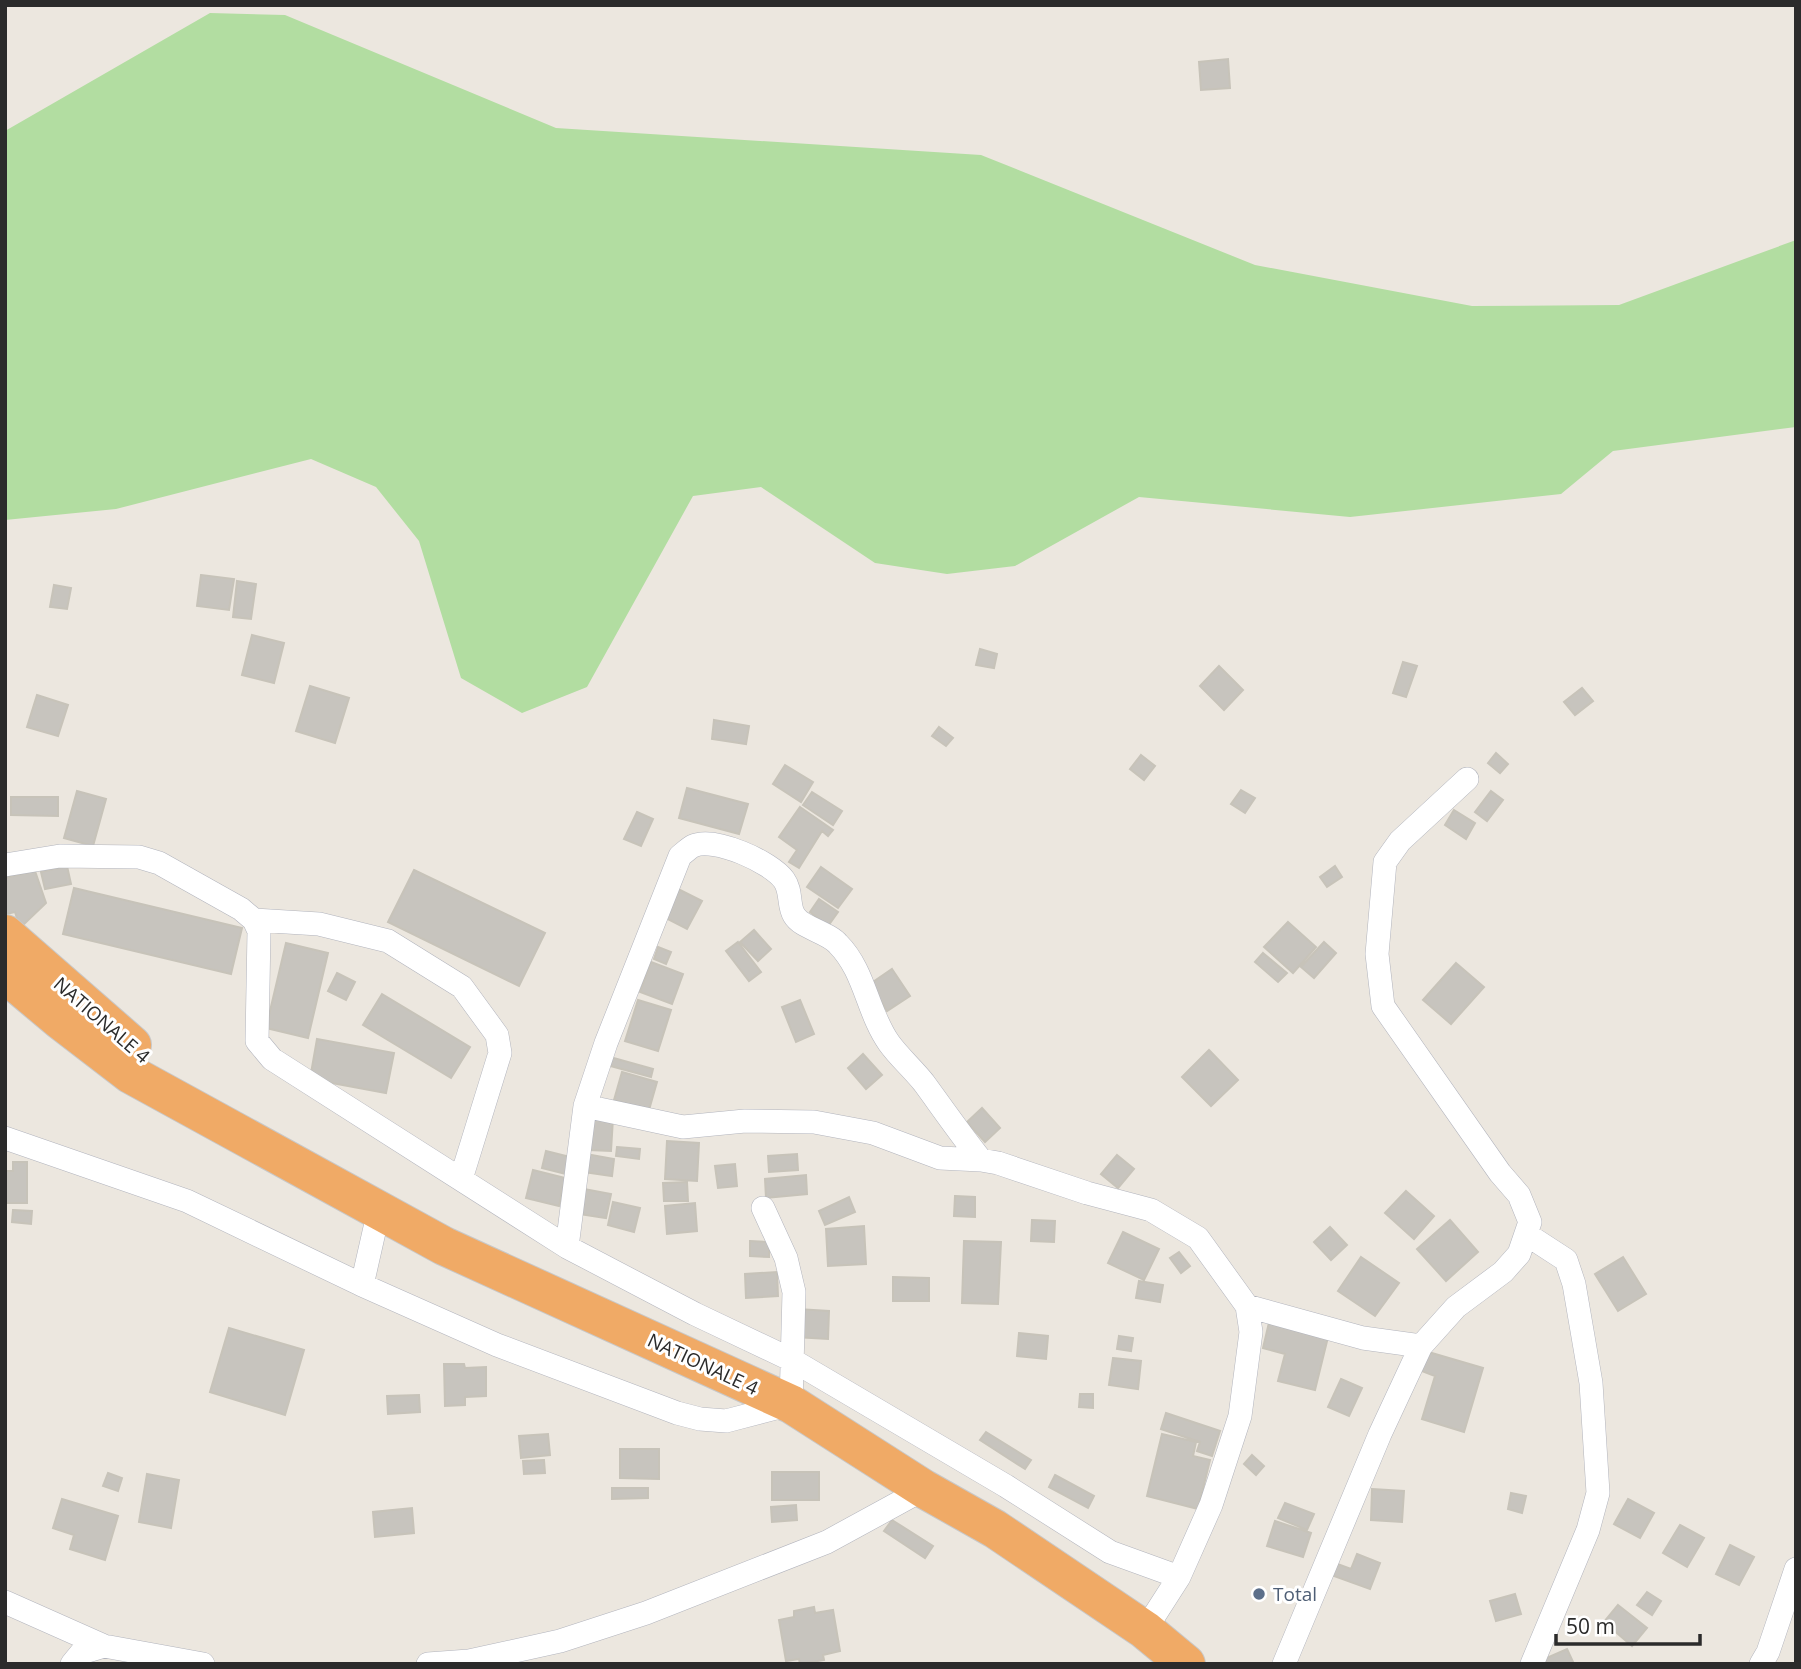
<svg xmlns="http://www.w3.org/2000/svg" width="1801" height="1669" font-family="'Open Sans',sans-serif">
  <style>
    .green { fill: #b2dda1 }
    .building { fill: #c7c4be; stroke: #c7c3b9; stroke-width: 2 }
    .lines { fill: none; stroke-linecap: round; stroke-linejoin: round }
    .street-casing { stroke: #b2b4bd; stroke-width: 24 }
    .highway-casing { stroke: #c8c8c8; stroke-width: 40 }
    .street { stroke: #fff; stroke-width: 23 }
    .highway { stroke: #f0aa66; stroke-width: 38 }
    .service-dot { fill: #5c6f8a; stroke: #fff; stroke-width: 2.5 }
    .labels { text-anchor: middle; stroke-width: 6; stroke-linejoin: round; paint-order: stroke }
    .street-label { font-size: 19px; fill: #2b2b2b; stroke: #fff }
    .service-label { font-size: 19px; fill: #4e5e75; stroke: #fff; text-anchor: start }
  </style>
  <rect width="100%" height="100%" fill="#ece7df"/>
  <path class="green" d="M 210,13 L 285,15 L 556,128 L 981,155 L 1255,265 L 1472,306 L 1619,305 L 1796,240 L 1796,427 L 1613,451 L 1561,494 L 1350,517 L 1139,497 L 1015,566 L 947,574 L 875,563 L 761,487 L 693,496 L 587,687 L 522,713 L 461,678 L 419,541 L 376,487 L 311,459 L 116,509 L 5,520 L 5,131 Z"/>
  <path class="building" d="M 1228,59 L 1230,88 L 1201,90 L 1199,62 Z
    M 201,575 L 234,579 L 229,610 L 197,606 Z
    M 237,581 L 256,584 L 251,619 L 233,617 Z
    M 54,585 L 71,588 L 67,609 L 50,607 Z
    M 252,635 L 284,643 L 274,683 L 242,675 Z
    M 980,649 L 997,654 L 994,668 L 976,665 Z
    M 1403,662 L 1417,666 L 1406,697 L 1393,693 Z
    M 1219,666 L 1243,690 L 1224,710 L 1200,686 Z
    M 310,686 L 349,698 L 335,743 L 296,731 Z
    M 1582,688 L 1593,701 L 1575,715 L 1564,702 Z
    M 37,695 L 68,705 L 58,736 L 27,727 Z
    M 714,720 L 749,726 L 746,744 L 712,739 Z
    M 939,727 L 953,738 L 946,746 L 932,736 Z
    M 1496,753 L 1508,764 L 1500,773 L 1488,763 Z
    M 1141,755 L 1155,766 L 1144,780 L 1130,769 Z
    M 785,765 L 813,782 L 801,802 L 773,784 Z
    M 687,788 L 748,804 L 739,834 L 679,818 Z
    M 1241,790 L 1255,798 L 1245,813 L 1231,804 Z
    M 77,791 L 106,799 L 93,846 L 64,838 Z
    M 1491,791 L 1503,800 L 1487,821 L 1475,812 Z
    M 812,792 L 842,811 L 833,825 L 803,805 Z
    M 11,797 L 58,797 L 58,816 L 11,815 Z
    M 800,807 L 833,830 L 828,836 L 822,831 L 799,868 L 789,862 L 797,850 L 779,837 Z
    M 1454,810 L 1475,823 L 1466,839 L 1445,825 Z
    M 637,812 L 653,819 L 641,846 L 624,839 Z
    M 67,866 L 71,884 L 45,889 L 41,872 Z
    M 1335,866 L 1342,877 L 1327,887 L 1320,877 Z
    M 821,867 L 852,889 L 838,908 L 807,887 Z
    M 414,870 L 545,933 L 519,986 L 388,922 Z
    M 35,871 L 46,903 L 20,928 L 15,912 L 6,914 L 5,878 Z
    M 74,888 L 242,928 L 231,974 L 63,934 Z
    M 676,888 L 702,901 L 687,929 L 662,916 Z
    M 819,899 L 838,912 L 828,926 L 810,912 Z
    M 1288,922 L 1316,947 L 1293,973 L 1264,947 Z
    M 754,930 L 771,949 L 758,961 L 740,942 Z
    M 738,942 L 761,972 L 749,981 L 726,951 Z
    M 1324,942 L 1336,953 L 1314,978 L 1301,967 Z
    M 286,943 L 328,953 L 308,1038 L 266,1028 Z
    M 658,947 L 671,952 L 666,964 L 654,959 Z
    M 1263,953 L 1287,973 L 1278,982 L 1255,962 Z
    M 651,962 L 683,974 L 672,1004 L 640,992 Z
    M 1456,963 L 1484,987 L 1451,1024 L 1423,1000 Z
    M 892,969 L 910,996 L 887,1011 L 870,984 Z
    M 337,973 L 355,982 L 346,1000 L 328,991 Z
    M 382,994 L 470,1047 L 451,1078 L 363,1025 Z
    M 638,1000 L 671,1010 L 658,1051 L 625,1041 Z
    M 800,1000 L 814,1034 L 796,1042 L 782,1007 Z
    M 317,1039 L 394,1053 L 386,1093 L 310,1079 Z
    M 1209,1050 L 1238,1080 L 1211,1106 L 1182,1077 Z
    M 863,1054 L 882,1075 L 866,1089 L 848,1068 Z
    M 610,1057 L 653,1069 L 651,1077 L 607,1065 Z
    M 622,1072 L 657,1082 L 649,1110 L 614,1100 Z
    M 982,1108 L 1000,1128 L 985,1142 L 967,1122 Z
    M 591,1117 L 613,1118 L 611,1151 L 589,1150 Z
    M 667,1141 L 699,1143 L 697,1181 L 665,1179 Z
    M 617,1147 L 640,1149 L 639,1159 L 616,1156 Z
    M 546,1151 L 570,1157 L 566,1174 L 542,1168 Z
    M 586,1154 L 614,1159 L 612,1176 L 583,1172 Z
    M 797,1154 L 798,1170 L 769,1172 L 768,1156 Z
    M 1117,1155 L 1134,1169 L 1118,1188 L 1101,1174 Z
    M 13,1162 L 27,1162 L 27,1203 L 5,1203 L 5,1171 L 13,1171 Z
    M 735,1164 L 737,1186 L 718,1188 L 715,1166 Z
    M 533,1170 L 565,1178 L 559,1206 L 526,1198 Z
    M 806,1175 L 807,1194 L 766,1198 L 765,1179 Z
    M 687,1182 L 688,1201 L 664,1201 L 663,1183 Z
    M 584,1189 L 611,1194 L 606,1218 L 579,1214 Z
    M 1406,1191 L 1434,1216 L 1414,1239 L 1385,1213 Z
    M 955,1196 L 975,1197 L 975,1217 L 954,1216 Z
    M 849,1197 L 855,1212 L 825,1225 L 819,1211 Z
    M 613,1202 L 640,1208 L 634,1232 L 608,1225 Z
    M 695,1203 L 697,1231 L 667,1234 L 665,1206 Z
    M 13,1210 L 32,1211 L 31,1224 L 12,1222 Z
    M 1032,1220 L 1055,1221 L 1054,1242 L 1031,1241 Z
    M 1450,1220 L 1478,1252 L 1446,1281 L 1417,1249 Z
    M 864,1226 L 866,1264 L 828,1266 L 826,1229 Z
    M 1330,1227 L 1347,1245 L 1331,1260 L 1314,1242 Z
    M 1123,1232 L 1159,1249 L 1144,1280 L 1108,1263 Z
    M 750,1241 L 769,1242 L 769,1257 L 750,1256 Z
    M 964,1241 L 1001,1242 L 998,1304 L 962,1303 Z
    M 1179,1252 L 1190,1266 L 1181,1273 L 1170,1258 Z
    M 1361,1257 L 1399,1283 L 1375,1316 L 1338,1291 Z
    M 1623,1257 L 1646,1294 L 1618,1311 L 1595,1274 Z
    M 777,1272 L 778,1296 L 746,1298 L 745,1274 Z
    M 893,1277 L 929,1278 L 929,1301 L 893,1301 Z
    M 1139,1281 L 1163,1285 L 1160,1302 L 1136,1298 Z
    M 797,1309 L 829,1311 L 828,1339 L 795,1337 Z
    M 1271,1314 L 1330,1329 L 1315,1390 L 1278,1381 L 1285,1354 L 1263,1348 Z
    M 229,1328 L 304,1350 L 285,1415 L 210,1392 Z
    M 1019,1333 L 1048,1336 L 1046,1359 L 1017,1356 Z
    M 1119,1336 L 1133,1338 L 1131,1351 L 1117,1349 Z
    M 1425,1351 L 1483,1368 L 1464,1432 L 1422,1419 L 1435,1376 L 1419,1370 Z
    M 1113,1358 L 1141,1361 L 1138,1389 L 1109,1385 Z
    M 444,1364 L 464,1364 L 465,1368 L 486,1367 L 486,1396 L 465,1397 L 465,1405 L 445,1406 Z
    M 1341,1379 L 1362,1388 L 1349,1416 L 1328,1407 Z
    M 1080,1394 L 1093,1394 L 1093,1408 L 1079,1407 Z
    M 419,1395 L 420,1412 L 388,1414 L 387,1396 Z
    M 1166,1413 L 1220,1431 L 1212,1456 L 1197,1451 L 1200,1442 L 1161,1429 Z
    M 986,1432 L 1031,1460 L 1025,1469 L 980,1440 Z
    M 548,1434 L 550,1455 L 521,1458 L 519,1436 Z
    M 1162,1434 L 1196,1442 L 1193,1456 L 1210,1460 L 1198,1509 L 1147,1496 Z
    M 620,1449 L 659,1449 L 659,1479 L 620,1478 Z
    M 1252,1455 L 1264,1466 L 1256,1475 L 1244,1464 Z
    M 544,1460 L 545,1473 L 524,1474 L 523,1461 Z
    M 772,1472 L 819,1472 L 819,1500 L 772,1500 Z
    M 108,1473 L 122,1478 L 118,1491 L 103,1486 Z
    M 147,1474 L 179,1480 L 171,1528 L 139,1522 Z
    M 1055,1475 L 1094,1496 L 1088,1508 L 1049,1487 Z
    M 612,1488 L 648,1488 L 648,1498 L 612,1499 Z
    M 1372,1489 L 1404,1491 L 1402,1522 L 1371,1520 Z
    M 1511,1493 L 1526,1496 L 1522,1513 L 1508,1509 Z
    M 62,1499 L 118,1516 L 105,1560 L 70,1549 L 74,1535 L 53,1528 Z
    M 1628,1499 L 1654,1513 L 1640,1538 L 1614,1524 Z
    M 1285,1503 L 1314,1514 L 1307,1530 L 1278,1518 Z
    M 796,1505 L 797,1520 L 772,1522 L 771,1507 Z
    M 412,1508 L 414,1533 L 375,1537 L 373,1512 Z
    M 892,1520 L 933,1546 L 925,1558 L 884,1531 Z
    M 1275,1521 L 1311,1533 L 1303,1557 L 1267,1546 Z
    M 1680,1525 L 1704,1538 L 1687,1567 L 1663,1553 Z
    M 1730,1545 L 1754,1557 L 1739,1585 L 1716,1574 Z
    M 1357,1554 L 1380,1563 L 1370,1589 L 1331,1575 L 1335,1563 L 1351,1569 Z
    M 1647,1592 L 1661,1601 L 1652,1615 L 1637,1605 Z
    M 1515,1594 L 1521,1614 L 1496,1621 L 1490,1601 Z
    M 1618,1605 L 1647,1628 L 1632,1646 L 1604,1622 Z
    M 814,1607 L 815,1613 L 833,1610 L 840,1651 L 823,1655 L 824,1660 L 800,1664 L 799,1659 L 786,1661 L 779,1620 L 794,1617 L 794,1611 Z
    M 1567,1649 L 1574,1664 L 1536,1664 L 1535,1663 Z"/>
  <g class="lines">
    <g class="street-casing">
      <path id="street" d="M 5,865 L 60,856 L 139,857 L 159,863 L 241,909 L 254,920 L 259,931 L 257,1041 L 272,1059 L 567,1247 L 695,1314 L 792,1360 L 1006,1486 L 1110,1552 L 1179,1577
        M 254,920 L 319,924 L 388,941 L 462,987 L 497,1035 L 500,1053 L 461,1179
        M 585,1106 L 683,1127 L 745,1121 L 814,1122 L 873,1133 L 940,1158 L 981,1160 L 998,1163 L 1087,1193 L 1151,1210 L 1198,1238 L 1247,1306 L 1251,1332 L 1240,1416 L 1211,1505 L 1179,1577 L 1145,1630
        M 5,1138 L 187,1201 L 362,1285 L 497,1345 L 677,1413 L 700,1419 L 726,1421 L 791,1404 L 794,1292 L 786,1258 L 763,1208
        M 1526,1234 L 1566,1260 L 1574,1284 L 1591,1383 L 1598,1493 L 1588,1530 L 1532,1664
        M 567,1247 L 585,1106 L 606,1043 L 680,856 C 684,853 689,848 693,846 C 714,836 771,862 784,880 C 792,891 788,906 794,915 C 801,928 828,932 838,944 C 865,971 867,1012 889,1043 C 899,1057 913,1069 924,1083 C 943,1109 961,1135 981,1160
        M 362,1285 L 379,1210
        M 1247,1306 L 1363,1338 L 1421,1346
        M 5,1602 L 104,1646
        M 72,1664 L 81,1653 L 104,1646 L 203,1664
        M 428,1664 L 469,1661 L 560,1641 L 646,1613 L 827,1542 L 924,1489
        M 1284,1664 L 1380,1434 L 1421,1346 L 1456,1307 L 1503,1272 L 1519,1254 L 1530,1222 L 1519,1195 L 1500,1173 L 1383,1006 L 1377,954 L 1385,862 L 1400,841 L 1467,779
        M 1761,1664 L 1768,1652 L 1796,1569"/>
    </g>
    <g class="highway-casing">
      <path id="highway" d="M 5,934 L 132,1045
        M 5,974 L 61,1021 L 130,1074 L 444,1246 L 791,1404 L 924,1489 L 995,1529 L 1145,1630 L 1186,1664"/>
    </g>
    <use href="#street" class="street"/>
    <use href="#highway" class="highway"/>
  </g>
  <circle class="service-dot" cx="1259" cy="1594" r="7"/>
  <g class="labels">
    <g class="street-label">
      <text transform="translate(102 1020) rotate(41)" y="7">NATIONALE 4</text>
      <text transform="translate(703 1364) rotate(25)" y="7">NATIONALE 4</text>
    </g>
    <g class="service-label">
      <text x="1273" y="1601">Total</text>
    </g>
  </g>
  <rect width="1801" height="1669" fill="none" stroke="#2b2b2b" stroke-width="14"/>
  <path d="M1556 1634v10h144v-10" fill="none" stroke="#2b2b2b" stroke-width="3.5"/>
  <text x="1566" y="1634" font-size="21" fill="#2b2b2b" stroke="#ffffff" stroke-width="5" paint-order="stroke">50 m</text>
</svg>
